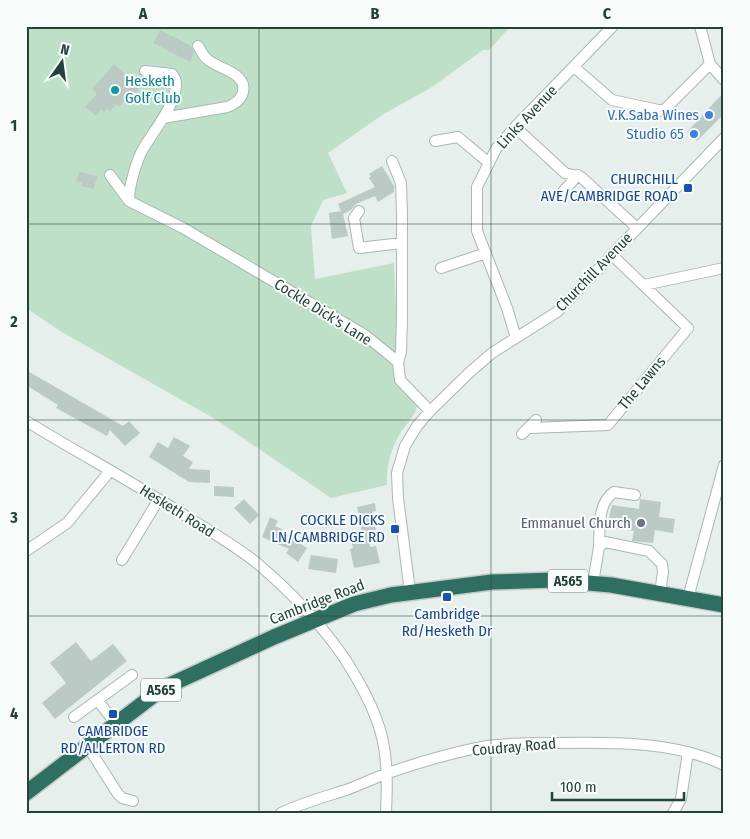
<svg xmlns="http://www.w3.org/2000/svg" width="750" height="839" font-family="'Fira Sans Condensed',sans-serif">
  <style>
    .green { fill: #bfe0c8 }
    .building { fill: #bbcac4 }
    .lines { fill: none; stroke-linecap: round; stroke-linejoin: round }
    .minor-casing { stroke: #a8b8b2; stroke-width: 12 }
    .highway-casing { stroke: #c2cac8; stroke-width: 18 }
    .minor { stroke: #fff; stroke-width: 10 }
    .highway { stroke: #2f6f62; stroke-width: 15 }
    .grid { fill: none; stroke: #24423a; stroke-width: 1; stroke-opacity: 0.55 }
    .culture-dot { fill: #0f9aa8; stroke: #f7fbf9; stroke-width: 2 }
    .shop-dot { fill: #3f7fe0; stroke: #f7fbf9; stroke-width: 2 }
    .transit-dot { fill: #1a4fb4; stroke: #f7fbf9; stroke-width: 2 }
    .worship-dot { fill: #6b7280; stroke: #f7fbf9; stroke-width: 2 }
    .labels { text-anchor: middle; stroke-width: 4; stroke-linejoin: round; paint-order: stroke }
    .shield { fill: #f7fbf9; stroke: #637a73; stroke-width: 1 }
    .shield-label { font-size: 14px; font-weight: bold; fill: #24423a }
    .culture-label { font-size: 15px; fill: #0d838f; stroke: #f7fbf9; text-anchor: start }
    .shop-label { font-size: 15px; fill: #366cbe; stroke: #f7fbf9; text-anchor: end }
    .street-label { font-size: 15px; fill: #24423a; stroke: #f7fbf9 }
    .transit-label { font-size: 15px; fill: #164399; stroke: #f7fbf9; text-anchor: end }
    .worship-label { font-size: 15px; fill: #5b616d; stroke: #f7fbf9; text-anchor: end }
    .neatline { fill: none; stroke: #24423a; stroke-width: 2 }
    .grid-label { font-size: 16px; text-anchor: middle; font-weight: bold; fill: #24423a }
  </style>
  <rect width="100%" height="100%" fill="#e6efeb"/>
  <path class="green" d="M 26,26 L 511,26 L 489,50 L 483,50 L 432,87 L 382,115 L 328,153 L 347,193 L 323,200 L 311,226 L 315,279 L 394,263 L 398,349 L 395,379 L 402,390 L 417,405 C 417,414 406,424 401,432 C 391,449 386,466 387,485 L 331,498 L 215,419 L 60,331 L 26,308 Z"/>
  <path class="building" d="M 160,30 L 191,46 L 194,53 L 190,62 L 153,43 Z
    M 114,64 L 138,85 L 138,91 L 129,95 L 119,107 L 116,104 L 110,111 L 107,108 L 104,112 L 101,110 L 96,116 L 85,107 L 97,94 L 92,89 Z
    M 724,92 L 724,114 L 697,141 L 687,132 Z
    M 382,166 L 394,186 L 394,192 L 378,202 L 375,196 L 356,204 L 351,210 L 343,214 L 348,236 L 332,239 L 329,213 L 341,211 L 338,204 L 375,187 L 369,178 L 371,176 L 369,174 Z
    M 79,172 L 98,176 L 93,189 L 82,186 L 82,183 L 76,181 Z
    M 26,370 L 123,426 L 129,421 L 140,433 L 125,446 L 110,430 L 107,436 L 56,408 L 58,405 L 26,385 Z
    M 174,437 L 190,446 L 183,456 L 193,462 L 189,469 L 210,470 L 210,483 L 189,482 L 149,457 L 158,442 L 168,448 Z
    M 214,486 L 234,487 L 234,497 L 214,496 Z
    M 244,499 L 259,515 L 250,524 L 234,508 Z
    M 640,499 L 661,502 L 659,517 L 675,519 L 673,533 L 655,530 L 653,543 L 632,541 L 634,531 L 607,527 L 612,505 L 639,509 Z
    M 375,503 L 376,511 L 372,512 L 376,530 L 362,532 L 357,507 Z
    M 270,517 L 278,521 L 275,526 L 288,532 L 287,535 L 307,548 L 298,562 L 286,553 L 289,549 L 262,537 Z
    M 367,532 L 370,547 L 376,546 L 380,563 L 354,568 L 350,549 L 353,548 L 350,536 Z
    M 311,555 L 338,559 L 336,573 L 308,569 Z
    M 76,642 L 91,661 L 113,644 L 127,661 L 55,719 L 42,703 L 66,683 L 50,663 Z"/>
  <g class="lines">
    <g class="minor-casing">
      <path id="minor" d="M 700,26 L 710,64
        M 574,67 L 612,100 L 663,111 L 710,64 L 724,80
        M 145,71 L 172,74 C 188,90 152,133 143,149 C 136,162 129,186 129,201 L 183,228 L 365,335 L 398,362 L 400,380 L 430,411
        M 163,118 L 227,107 C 233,105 239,101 242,95 C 251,73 217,69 207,59 C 203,56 201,50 198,46
        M 515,127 L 565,173 L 581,177 L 637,228
        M 435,141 L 458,137 L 489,163
        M 392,161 L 401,183 L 402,214 L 402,317 L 401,352 L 398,362
        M 110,175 L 129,201
        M 560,195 L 578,175
        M 359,211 L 354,218 L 359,248 L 402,243
        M 441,268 L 486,253
        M 644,285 L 724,268
        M 516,338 L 507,308 L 477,231 L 477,187 L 496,149 L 515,127 L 613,26
        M 26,421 C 80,454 136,484 189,518 C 213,533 237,547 258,564 C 291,592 321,624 345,659 C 360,683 375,709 382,737 C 388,762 387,788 386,813
        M 530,428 L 608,425 L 688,328 L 612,255
        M 522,434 L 536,420
        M 599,547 C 600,528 597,504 614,492 L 635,495
        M 26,551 L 67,523 L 110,471
        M 122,560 L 159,499
        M 593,583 L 599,547 L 605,542 L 649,551 L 662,564 L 663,572 L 660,593
        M 410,592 L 398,498 L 397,473 L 405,446 L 417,426 L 430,411 L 470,372 L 492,353 L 557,312 L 724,138
        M 688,598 L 724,465
        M 98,701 L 116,724
        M 74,717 L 132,675
        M 88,747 L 118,794 L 122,798 L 133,801
        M 281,813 C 302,803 324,797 346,790 C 360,785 374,778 388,773 C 420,762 454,752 487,746 C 509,743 533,743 556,743 C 609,742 675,741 724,765
        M 673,813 L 681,799 L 688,752"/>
    </g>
    <g class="highway-casing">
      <path id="highway" d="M 26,793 L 163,688 L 274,637 L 354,604 L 391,595 L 492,582 L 554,580 L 611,585 L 724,605"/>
    </g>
    <use href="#minor" class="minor"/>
    <use href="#highway" class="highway"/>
  </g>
  <path class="grid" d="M 259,26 L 259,813M 491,26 L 491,813M 26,224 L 724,224M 26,420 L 724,420M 26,616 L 724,616"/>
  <circle class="culture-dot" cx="115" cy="90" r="5"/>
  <g class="shop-dot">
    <circle cx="709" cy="115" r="5"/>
    <circle cx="694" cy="134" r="5"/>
  </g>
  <g class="transit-dot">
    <rect x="683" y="183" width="10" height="10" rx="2.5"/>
    <rect x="390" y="524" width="10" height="10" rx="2.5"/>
    <rect x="442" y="592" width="10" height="10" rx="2.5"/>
    <rect x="108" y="709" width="10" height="10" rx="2.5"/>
  </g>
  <circle class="worship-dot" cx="641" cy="523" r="5"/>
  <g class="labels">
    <g class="shield">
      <rect x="548" y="569.5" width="40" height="23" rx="4"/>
      <rect x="141" y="678.5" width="40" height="23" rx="4"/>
    </g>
    <g class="shield-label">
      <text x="568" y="586">A565</text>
      <text x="161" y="695">A565</text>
    </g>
    <g class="culture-label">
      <text x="125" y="86">Hesketh<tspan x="125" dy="17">Golf Club</tspan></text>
    </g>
    <g class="shop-label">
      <text x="699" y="120">V.K.Saba Wines</text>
      <text x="684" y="139">Studio 65</text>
    </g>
    <g class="street-label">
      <text transform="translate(527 117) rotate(-47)" y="5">Links Avenue</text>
      <text transform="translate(594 272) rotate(-46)" y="5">Churchill Avenue</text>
      <text transform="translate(323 312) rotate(32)" y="5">Cockle Dick's Lane</text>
      <text transform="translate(642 383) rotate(-50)" y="5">The Lawns</text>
      <text transform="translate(177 511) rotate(32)" y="5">Hesketh Road</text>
      <text transform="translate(317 602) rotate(-21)" y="5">Cambridge Road</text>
      <text transform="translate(514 747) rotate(-5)" y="5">Coudray Road</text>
    </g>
    <g class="transit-label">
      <text x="678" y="184">CHURCHILL<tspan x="678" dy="17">AVE/CAMBRIDGE ROAD</tspan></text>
      <text x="385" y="525">COCKLE DICKS<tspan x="385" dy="17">LN/CAMBRIDGE RD</tspan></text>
      <text x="447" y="619" text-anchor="middle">Cambridge<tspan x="447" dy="17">Rd/Hesketh Dr</tspan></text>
      <text x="113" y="736" text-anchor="middle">CAMBRIDGE<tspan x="113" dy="17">RD/ALLERTON RD</tspan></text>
    </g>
    <g class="worship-label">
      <text x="631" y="528">Emmanuel Church</text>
    </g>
  </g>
  <rect width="750" height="839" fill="none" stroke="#f7fbf9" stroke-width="55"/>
  <g transform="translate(62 62) rotate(14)" stroke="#f7fbf9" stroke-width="4" paint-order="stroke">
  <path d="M0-4L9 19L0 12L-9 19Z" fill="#24423a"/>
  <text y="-8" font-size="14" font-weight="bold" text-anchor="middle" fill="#24423a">N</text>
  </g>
  <path d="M552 792v8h132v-8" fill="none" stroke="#24423a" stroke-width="2.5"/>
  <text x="560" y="792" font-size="15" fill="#24423a" stroke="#f7fbf9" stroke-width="4" paint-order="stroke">100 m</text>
  <rect x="28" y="28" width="694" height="784" class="neatline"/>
  <g class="grid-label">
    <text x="143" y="19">A</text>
    <text x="375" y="19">B</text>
    <text x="607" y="19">C</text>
    <text x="14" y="131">1</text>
    <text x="14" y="327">2</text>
    <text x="14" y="523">3</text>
    <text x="14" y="719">4</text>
  </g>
</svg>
